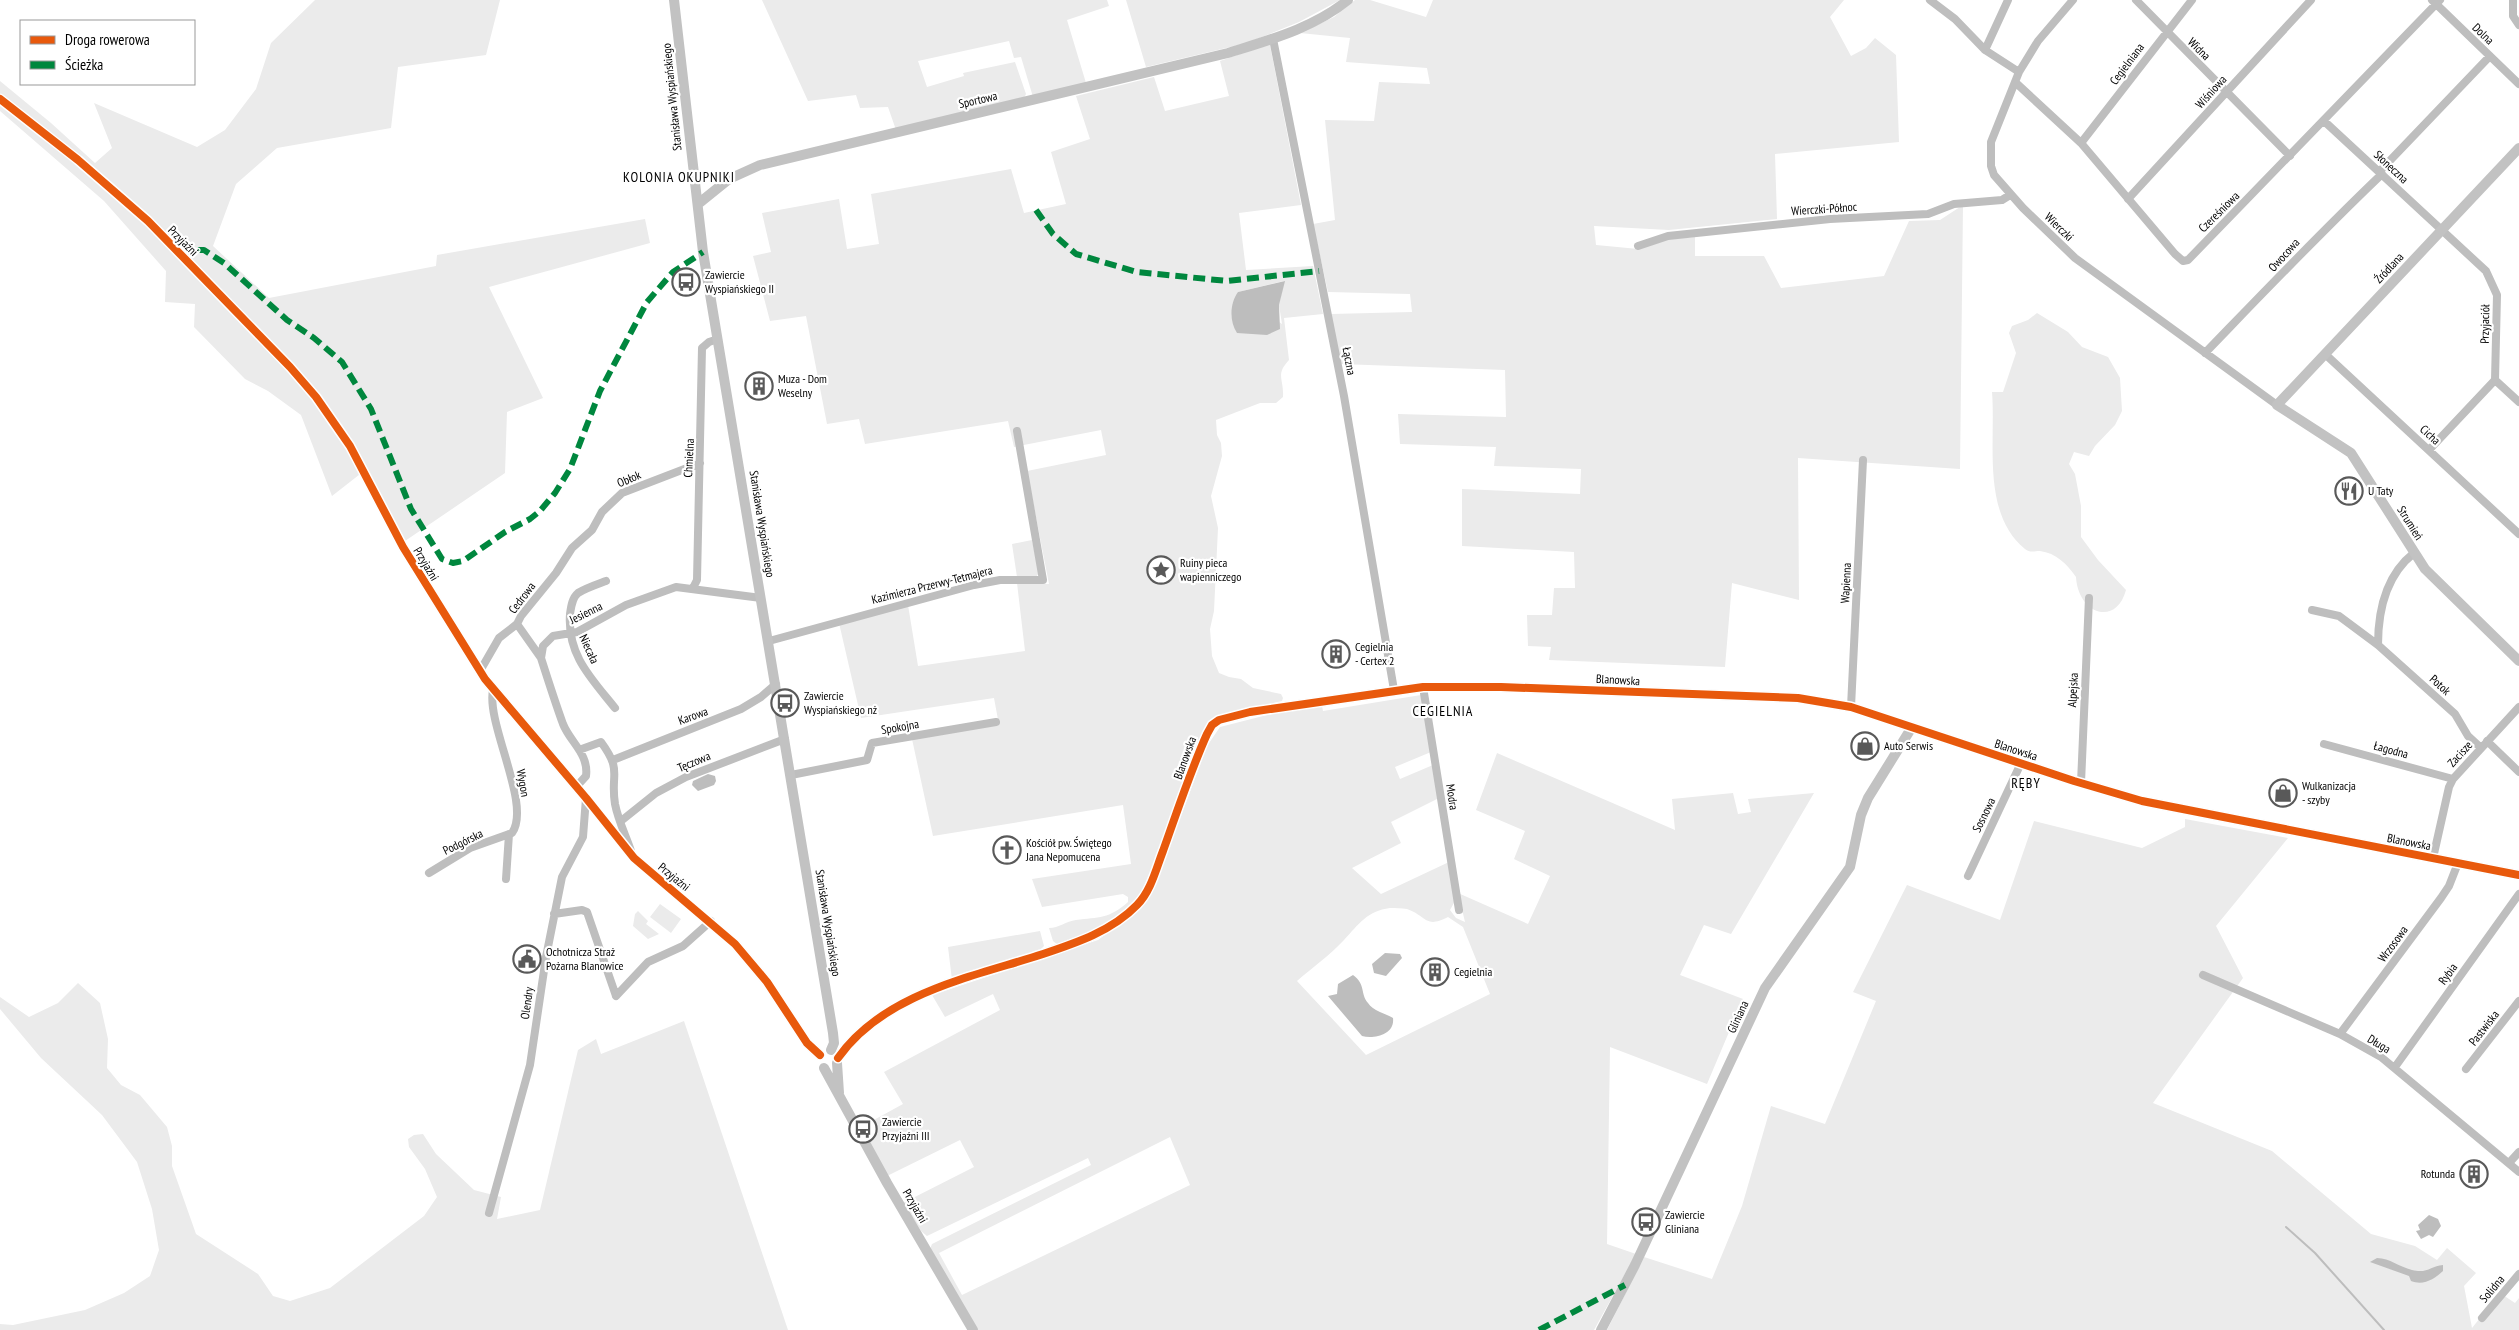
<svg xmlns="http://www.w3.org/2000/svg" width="2519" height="1330" font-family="'PT Sans Narrow',sans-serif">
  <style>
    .green { fill: #ebebeb; fill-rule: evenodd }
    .water { fill: #bdbdbd }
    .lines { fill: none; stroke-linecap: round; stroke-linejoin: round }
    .stream { stroke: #bdbdbd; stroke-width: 2 }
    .street { stroke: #bebebe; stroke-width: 8 }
    .secondary { stroke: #c2c2c2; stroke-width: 10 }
    .quiet { stroke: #00873e; stroke-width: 6; stroke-dasharray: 12 6; stroke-linecap: butt }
    .cycleway-casing { stroke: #fff; stroke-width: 11 }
    .cycleway { stroke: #e8590c; stroke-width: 8 }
    .labels { text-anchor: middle; stroke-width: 4.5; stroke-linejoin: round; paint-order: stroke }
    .street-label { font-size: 12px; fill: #000; stroke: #fff }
    .poi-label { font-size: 12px; fill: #000; stroke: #fff; text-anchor: start }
    .neighbourhood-label { font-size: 14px; letter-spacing: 1px; fill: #000; stroke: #fff }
  </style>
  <rect width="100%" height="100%" fill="#fff"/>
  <path class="green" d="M 315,0 L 500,0 L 486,55 L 398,67 L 391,128 L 277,148 L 236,184 L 213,246 L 269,298 L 436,266 L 437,255 L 645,219 L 650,243 L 489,287 L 543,398 L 507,412 L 505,473 L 405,541 L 364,471 L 332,496 L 301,415 L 268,391 L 245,379 L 194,327 L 195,304 L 165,302 L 166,271 L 104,201 L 0,111 L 0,81 L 51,123 L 95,163 L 112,148 L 94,103 L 197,147 L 225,130 L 256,89 L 271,43 Z
    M 762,0 L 1107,0 L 1109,6 L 1067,20 L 1086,83 L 1033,97 L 1021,57 L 1014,58 L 1009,41 L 918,61 L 927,87 L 964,76 L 963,73 L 1015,62 L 1026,94 L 1024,98 L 896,130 L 888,107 L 860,108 L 856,95 L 808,101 Z
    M 1126,0 L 1340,0 L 1299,22 L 1247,43 L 1146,67 Z
    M 1355,0 L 1370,0 L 1426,17 L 1433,0 L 1844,0 L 1830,17 L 1851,56 L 1866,48 L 1875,38 L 1896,55 L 1899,142 L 1775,154 L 1777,219 L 1669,230 L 1594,226 L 1596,245 L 1638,249 L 1668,239 L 1695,237 L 1695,256 L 1764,256 L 1781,288 L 1884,276 L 1909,221 L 1940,220 L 1963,205 L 1960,469 L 1798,458 L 1799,600 L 1732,583 L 1725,667 L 1549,660 L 1551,647 L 1528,646 L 1527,615 L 1552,615 L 1554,588 L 1575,588 L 1574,552 L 1462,546 L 1462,489 L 1580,494 L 1581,469 L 1494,466 L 1496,447 L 1400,444 L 1398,414 L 1506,417 L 1505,370 L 1341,364 L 1331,314 L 1412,312 L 1410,294 L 1328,292 L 1313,224 L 1335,220 L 1325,120 L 1374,121 L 1379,82 L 1430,84 L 1427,68 L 1346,62 L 1350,38 L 1300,33 L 1334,17 Z
    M 1266,45 L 1270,45 L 1301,205 L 1239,213 L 1246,270 L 1313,266 L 1323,314 L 1284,318 L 1289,360 C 1275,375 1284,378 1283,397 L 1276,403 L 1260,403 L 1216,420 L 1217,435 L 1221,443 L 1222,456 L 1211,496 L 1218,528 L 1214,611 L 1210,629 L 1212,656 L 1219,673 L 1229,677 L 1241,679 L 1253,688 L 1281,694 L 1283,698 L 1282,701 L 1221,715 L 1140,895 C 1120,921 1087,932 1058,945 L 1053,941 L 1049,928 C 1059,928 1066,921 1076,920 C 1099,917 1109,919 1128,902 L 1128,897 L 1123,894 L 1042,907 L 1032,879 L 1131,864 L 1123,805 L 933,836 L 912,739 L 999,725 L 994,698 L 861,718 L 839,623 L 908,605 L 918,666 L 1025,651 L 1017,583 L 1049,584 L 1027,471 L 1106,455 L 1101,430 L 1014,447 L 1008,421 L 865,444 L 859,419 L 827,424 L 806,316 L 770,321 L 753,256 L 771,252 L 762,213 L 839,199 L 847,249 L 879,244 L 871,194 L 1011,169 L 1024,213 L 1066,204 L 1051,152 L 1090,139 L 1076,96 L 1154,77 L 1165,111 L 1229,96 L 1220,61 ZM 1284,281 L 1279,305 L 1282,324 L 1238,292 Z
    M 2037,313 L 2068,332 L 2082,347 L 2108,357 L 2120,378 L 2122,411 L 2115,425 L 2095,446 L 2089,456 L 2074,452 L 2069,464 L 2075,474 L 2081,506 L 2081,537 L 2098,560 L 2126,590 C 2116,627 2078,614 2076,577 C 2067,564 2056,553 2040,551 C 2034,551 2030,553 2025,549 C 1981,513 1996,442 1992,392 L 2003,392 L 2016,353 L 2009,333 L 2012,326 L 2028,320 Z
    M 1032,540 L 1039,573 L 1036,577 L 1017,577 L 1012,544 Z
    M 1421,695 L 1431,752 L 1395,767 L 1400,779 L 1433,765 L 1439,798 L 1391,822 L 1401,843 L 1352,868 L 1381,894 L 1449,862 L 1455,901 L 1450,910 L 1456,918 L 1465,922 L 1458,893 L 1528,924 L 1550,876 L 1514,859 L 1525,831 L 1476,810 L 1497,753 L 1675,830 L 1672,799 L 1733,793 L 1738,814 L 1751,812 L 1748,799 L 1814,793 L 1731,934 L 1704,925 L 1680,975 L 1743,999 L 1707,1084 L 1610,1047 L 1607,1244 L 1636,1254 L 1594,1330 L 977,1330 L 930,1249 L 932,1244 L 1091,1165 L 1088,1158 L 927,1236 L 921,1231 L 903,1203 L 974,1167 L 960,1140 L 887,1176 L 861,1127 L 903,1104 L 884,1072 L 1000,1010 L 993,994 L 945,1017 L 932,995 L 1098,940 L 1133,914 L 1160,872 L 1207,746 L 1220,727 L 1267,715 L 1322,706 L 1323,711 ZM 1390,908 C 1395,908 1402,908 1407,909 C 1427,916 1425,929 1448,917 L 1463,927 L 1490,994 L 1366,1055 L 1297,981 C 1312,968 1330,955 1344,940 C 1359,924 1367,911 1390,908 ZM 1170,1137 L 1190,1185 L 962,1295 L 939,1253 Z
    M 2185,819 L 2288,838 L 2216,926 L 2243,978 L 2153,1103 L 2272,1151 L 2371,1234 L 2415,1246 L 2437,1260 L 2447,1248 L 2476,1273 L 2464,1286 L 2472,1328 L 2500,1293 L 2515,1303 L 2519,1298 L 2519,1330 L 1607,1330 L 1644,1257 L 1712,1279 L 1742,1206 L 1771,1106 L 1825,1124 L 1876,1001 L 1853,992 L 1907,885 L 2000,920 L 2034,821 L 2142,848 L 2185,827 Z
    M 660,904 L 681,919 L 671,933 L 650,917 Z
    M 638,911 L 648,921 L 646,924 L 659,934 L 648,939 L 633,926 L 635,914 Z
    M 1040,931 L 1044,946 L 1041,949 L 952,980 L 948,947 Z
    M 78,983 L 100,1003 L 108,1039 L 107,1068 L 121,1085 L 140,1095 L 167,1127 L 172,1146 L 172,1166 L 196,1234 L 258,1274 L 273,1296 L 290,1301 L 330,1288 L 424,1216 L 437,1197 L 425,1169 L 409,1147 L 408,1139 L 414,1135 L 423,1134 L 436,1154 L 474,1190 L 501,1197 L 497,1219 L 540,1210 L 578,1050 L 596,1039 L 601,1054 L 684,1021 L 788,1330 L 0,1330 L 0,1324 L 13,1325 L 85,1310 L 124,1293 L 150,1276 L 159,1250 L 152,1209 L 137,1162 L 102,1115 L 41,1058 L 0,1009 L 0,997 L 29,1017 L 58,1003 Z"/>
  <path class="water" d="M 1285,281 L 1279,305 L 1280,329 L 1267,335 L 1237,333 C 1229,321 1230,303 1238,292 Z
    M 708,774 L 715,776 L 716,781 L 714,785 L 698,791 L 692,785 L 693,781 Z
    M 1385,953 L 1400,954 L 1402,958 L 1386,976 L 1374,973 L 1372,964 Z
    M 1353,975 C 1366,984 1360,994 1368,1003 C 1373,1011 1385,1013 1393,1018 C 1395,1035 1374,1039 1362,1036 L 1328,996 L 1337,994 L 1338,984 Z
    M 2429,1215 L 2438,1219 L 2441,1226 L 2433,1237 L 2429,1235 L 2421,1239 L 2416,1231 L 2420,1230 L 2418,1225 Z
    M 2377,1258 C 2390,1258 2399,1267 2412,1270 C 2427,1274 2431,1266 2443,1265 L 2443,1271 C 2434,1279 2424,1286 2411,1281 L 2409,1276 L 2370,1262 Z"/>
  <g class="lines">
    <path class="stream" d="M 2286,1227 L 2315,1253 L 2384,1330"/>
    <path class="street" d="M 1930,0 L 1955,19 L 1985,50 L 2019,72
      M 2073,0 L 2038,41 L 2019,72 L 1991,142 L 1991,166 L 1994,175 L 2023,208 L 2075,258 L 2277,405
      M 2136,0 L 2290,156
      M 2432,0 L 2519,84
      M 2513,0 L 2513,16 L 2519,25
      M 1273,39 L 1344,396 L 1394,690
      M 1985,50 L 2008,0
      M 2015,82 L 2081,143 L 2175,254 L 2183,261 L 2188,260 L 2440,0
      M 2324,121 L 2486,271 L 2497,295 L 2495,380 L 2519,402
      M 2081,143 L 2192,0
      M 2379,172 L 2490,56
      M 2128,199 L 2311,0
      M 1638,246 L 1668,236 L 1830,219 L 1928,214 L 1954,204 L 2002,200 L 2010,195
      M 2205,353 C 2263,293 2321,232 2382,174
      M 2325,354 L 2519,534
      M 2429,450 L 2495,380
      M 2414,553 C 2386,575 2378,611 2378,645 L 2455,714 L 2468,736 L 2481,748
      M 606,581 C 598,584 586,588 578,593 C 572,598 571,607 570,614 C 567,655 591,678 615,708
      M 693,588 L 697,580 L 702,348 L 709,342 L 718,339
      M 2312,610 L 2339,616 L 2378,645
      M 517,624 L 541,658
      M 769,641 L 974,585 L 1000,580 L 1043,580 L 1017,431
      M 480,671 L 499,638 L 517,624 L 521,616 L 556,573 L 572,548 L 592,530 L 602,512 L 622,493 L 700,463
      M 1423,687 L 1459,910
      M 1851,707 L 1863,460
      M 2487,741 L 2519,772
      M 2324,744 L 2453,779
      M 579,750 L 601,742 C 623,772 610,773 615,804 C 618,820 626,836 631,851
      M 613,760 L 741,709 L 761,697 L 776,684
      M 791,775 L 867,760 L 872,743 L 996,722
      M 2081,783 L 2089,598
      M 576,787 L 586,776 C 589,754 570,742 563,724 C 555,702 548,680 541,658 L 543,646 L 553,636 L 577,632 L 626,605 L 676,587 L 761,598
      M 621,821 L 656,793 L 686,777 L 785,739
      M 2433,858 L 2449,787 L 2453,779 L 2519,707
      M 429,873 L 470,848 L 512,833 C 532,805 486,724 493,690
      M 1968,876 L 2021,763
      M 506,879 L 509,834
      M 554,914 L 582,910 L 587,912 L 616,996
      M 2203,975 L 2340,1034 L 2381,1057 L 2519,1172
      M 616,996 L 648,962 L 683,946 L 711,921
      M 2340,1034 L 2441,898 L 2449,886 L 2458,863
      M 2395,1067 L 2519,894
      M 2466,1069 L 2519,1001
      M 2509,1163 L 2519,1152
      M 489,1213 L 530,1065 L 546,957 L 562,877 L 583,837 L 586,798
      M 2482,1318 L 2519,1274"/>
    <path class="secondary" d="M 674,0 L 703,252 L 833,1033 L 834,1043 L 831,1050
      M 0,99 L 78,160 L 148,221 L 290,367 L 316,397 L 350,446 L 403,547 L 485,679 L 586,798 L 634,858 L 735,944 L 767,982 L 807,1043 L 820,1055
      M 2519,148 L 2277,405 L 2351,453 L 2425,569 L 2519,661
      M 698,204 L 729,179 L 760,165 L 1228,53 C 1269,40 1314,28 1348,0
      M 838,1058 C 884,993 972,977 1043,954 C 1076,943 1112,931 1137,905 C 1151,891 1156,869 1163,851 C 1177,812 1190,772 1207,734 L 1212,725 L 1219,720 L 1250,712 L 1423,687 L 1501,687 L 1798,698 L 1851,707 L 2074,781 L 2142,801 L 2519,875
      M 837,1063 L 839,1093
      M 824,1068 L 887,1183 L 973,1330
      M 1601,1330 L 1635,1265 L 1765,988 L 1850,867 L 1861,815 L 1868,798 L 1912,727"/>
    <path class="quiet" d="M 1036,210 L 1053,234 L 1076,254 L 1137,272 L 1227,281 L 1319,271
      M 181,255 L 191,250 L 204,250 L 224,263 L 287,320 L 314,338 L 342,362 L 371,409 L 411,509 L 442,559 L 453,563 L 463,561 L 505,532 L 530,519 L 540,511 L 555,493 L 570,469 L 600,391 L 647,302 L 673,272 L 703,252
      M 1539,1330 L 1625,1285"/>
    <g class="cycleway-casing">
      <path id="cycleway" d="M 0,99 L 78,160 L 148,221 L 290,367 L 316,397 L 350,446 L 403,547 L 485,679 L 586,798 L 634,858 L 735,944 L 767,982 L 807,1043 L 820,1055
        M 838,1058 C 884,993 972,977 1043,954 C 1076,943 1112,931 1137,905 C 1151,891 1156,869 1163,851 C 1177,812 1190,772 1207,734 L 1212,725 L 1219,720 L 1250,712 L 1423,687 L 1501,687 L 1798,698 L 1851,707 L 2074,781 L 2142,801 L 2519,875"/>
    </g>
    <use href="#cycleway" class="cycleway"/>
  </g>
  <defs>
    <g id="bus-ring" transform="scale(1.4375)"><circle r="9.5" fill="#fff" stroke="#595959" stroke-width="1.5"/><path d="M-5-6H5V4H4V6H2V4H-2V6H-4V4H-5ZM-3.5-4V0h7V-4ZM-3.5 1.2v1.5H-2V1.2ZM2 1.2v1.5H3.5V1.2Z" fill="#595959"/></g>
    <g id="building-ring" transform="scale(1.4375)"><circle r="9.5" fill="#fff" stroke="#595959" stroke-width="1.5"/><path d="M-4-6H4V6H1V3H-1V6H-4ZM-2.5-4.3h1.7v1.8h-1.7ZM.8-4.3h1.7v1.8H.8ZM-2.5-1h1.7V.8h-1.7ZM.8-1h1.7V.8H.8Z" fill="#595959"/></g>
    <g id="restaurant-ring" transform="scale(1.4375)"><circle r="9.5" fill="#fff" stroke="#595959" stroke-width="1.5"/><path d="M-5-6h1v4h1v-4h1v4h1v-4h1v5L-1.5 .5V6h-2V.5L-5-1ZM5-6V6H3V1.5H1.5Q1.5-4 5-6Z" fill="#595959"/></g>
    <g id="sight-ring" transform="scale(1.4375)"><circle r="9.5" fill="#fff" stroke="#595959" stroke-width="1.5"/><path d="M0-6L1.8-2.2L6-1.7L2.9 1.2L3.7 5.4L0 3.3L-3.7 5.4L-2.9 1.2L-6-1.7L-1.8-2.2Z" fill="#595959"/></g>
    <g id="shop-ring" transform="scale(1.4375)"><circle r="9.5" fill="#fff" stroke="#595959" stroke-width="1.5"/><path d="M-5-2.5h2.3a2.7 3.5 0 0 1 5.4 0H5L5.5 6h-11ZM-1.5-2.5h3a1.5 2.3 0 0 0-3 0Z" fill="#595959"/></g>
    <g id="church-ring" transform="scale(1.4375)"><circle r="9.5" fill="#fff" stroke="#595959" stroke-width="1.5"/><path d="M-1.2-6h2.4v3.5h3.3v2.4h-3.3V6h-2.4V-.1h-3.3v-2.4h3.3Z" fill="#595959"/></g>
    <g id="civic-ring" transform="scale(1.4375)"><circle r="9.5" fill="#fff" stroke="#595959" stroke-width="1.5"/><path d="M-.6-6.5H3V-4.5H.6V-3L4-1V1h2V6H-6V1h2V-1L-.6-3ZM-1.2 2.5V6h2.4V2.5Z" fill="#595959"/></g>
  </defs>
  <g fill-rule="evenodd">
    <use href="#bus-ring" x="686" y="282"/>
    <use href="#building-ring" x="759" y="386"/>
    <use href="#restaurant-ring" x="2349" y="491"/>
    <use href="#sight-ring" x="1161" y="570"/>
    <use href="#building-ring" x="1336" y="654"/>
    <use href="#bus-ring" x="785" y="703"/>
    <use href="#shop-ring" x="1865" y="746"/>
    <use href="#shop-ring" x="2283" y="793"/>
    <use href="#church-ring" x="1007" y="850"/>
    <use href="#civic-ring" x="527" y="959"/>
    <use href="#building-ring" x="1435" y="972"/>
    <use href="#bus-ring" x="863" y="1129"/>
    <use href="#building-ring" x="2474" y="1174"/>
    <use href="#bus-ring" x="1646" y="1222"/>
  </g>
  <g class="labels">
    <g class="street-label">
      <text transform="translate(2483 34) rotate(44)" y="4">Dolna</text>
      <text transform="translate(2199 49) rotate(45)" y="4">Widna</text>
      <text transform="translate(2127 64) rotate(-53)" y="4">Cegielniana</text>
      <text transform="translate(2211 92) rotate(-48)" y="4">Wiśniowa</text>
      <text transform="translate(672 97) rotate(-96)" y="4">Stanisława Wyspiańskiego</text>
      <text transform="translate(978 100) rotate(-13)" y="4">Sportowa</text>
      <text transform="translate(2391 167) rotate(43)" y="4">Słoneczna</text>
      <text transform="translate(1824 209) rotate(-4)" y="4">Wierczki-Północ</text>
      <text transform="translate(2219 212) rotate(-45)" y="4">Czereśniowa</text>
      <text transform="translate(2059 227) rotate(44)" y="4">Wierczki</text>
      <text transform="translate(183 241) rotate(45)" y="4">Przyjaźni</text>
      <text transform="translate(2284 255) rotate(-48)" y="4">Owocowa</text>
      <text transform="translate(2389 268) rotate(-47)" y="4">Źródlana</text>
      <text transform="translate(2485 324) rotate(-89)" y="4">Przyjaciół</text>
      <text transform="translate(1349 361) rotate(79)" y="4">Łączna</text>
      <text transform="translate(2430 435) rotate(43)" y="4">Cicha</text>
      <text transform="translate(689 458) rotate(-87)" y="4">Chmielna</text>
      <text transform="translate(629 479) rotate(-23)" y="4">Obłok</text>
      <text transform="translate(2410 523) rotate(58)" y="4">Strumień</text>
      <text transform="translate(762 524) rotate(81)" y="4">Stanisława Wyspiańskiego</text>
      <text transform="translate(426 564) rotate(59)" y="4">Przyjaźni</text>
      <text transform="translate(1846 583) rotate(-87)" y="4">Wapienna</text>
      <text transform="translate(932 585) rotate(-14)" y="4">Kazimierza Przerwy-Tetmajera</text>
      <text transform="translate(522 598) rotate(-53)" y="4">Cedrowa</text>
      <text transform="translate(586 613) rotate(-26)" y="4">Jesienna</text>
      <text transform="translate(589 649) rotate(65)" y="4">Niecała</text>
      <text transform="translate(1618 680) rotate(3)" y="4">Blanowska</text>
      <text transform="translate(2440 685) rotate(42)" y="4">Potok</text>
      <text transform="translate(2073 690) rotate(-87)" y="4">Alpejska</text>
      <text transform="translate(693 716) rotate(-20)" y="4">Karowa</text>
      <text transform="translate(900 727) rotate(-10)" y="4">Spokojna</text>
      <text transform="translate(2016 750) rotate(18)" y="4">Blanowska</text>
      <text transform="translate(2391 750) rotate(15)" y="4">Łagodna</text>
      <text transform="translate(2460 754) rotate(-48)" y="4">Zacisze</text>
      <text transform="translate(1185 758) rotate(-70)" y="4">Blanowska</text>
      <text transform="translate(694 762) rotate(-23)" y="4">Tęczowa</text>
      <text transform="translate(523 783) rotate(80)" y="4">Wygon</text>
      <text transform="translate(1452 797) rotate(81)" y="4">Modra</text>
      <text transform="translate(1984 815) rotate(-64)" y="4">Sosnowa</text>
      <text transform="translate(463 842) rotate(-26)" y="4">Podgórska</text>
      <text transform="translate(2409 842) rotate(11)" y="4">Blanowska</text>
      <text transform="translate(674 877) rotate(39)" y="4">Przyjaźni</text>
      <text transform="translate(828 923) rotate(81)" y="4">Stanisława Wyspiańskiego</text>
      <text transform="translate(2393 944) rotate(-54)" y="4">Wrzosowa</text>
      <text transform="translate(2448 974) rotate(-54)" y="4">Rybia</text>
      <text transform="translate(527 1003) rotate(-82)" y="4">Olendry</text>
      <text transform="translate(1738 1017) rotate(-65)" y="4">Gliniana</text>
      <text transform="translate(2484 1028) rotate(-52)" y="4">Pastwiska</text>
      <text transform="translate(2379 1044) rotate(31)" y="4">Długa</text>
      <text transform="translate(915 1206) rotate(60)" y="4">Przyjaźni</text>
      <text transform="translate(2492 1289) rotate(-50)" y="4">Solidna</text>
    </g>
    <g class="poi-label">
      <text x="705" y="279">Zawiercie<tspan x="705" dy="14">Wyspiańskiego II</tspan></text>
      <text x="778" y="383">Muza - Dom<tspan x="778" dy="14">Weselny</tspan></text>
      <text x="2368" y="495">U Taty</text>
      <text x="1180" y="567">Ruiny pieca<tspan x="1180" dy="14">wapienniczego</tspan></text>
      <text x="1355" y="651">Cegielnia<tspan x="1355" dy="14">- Certex 2</tspan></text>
      <text x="804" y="700">Zawiercie<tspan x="804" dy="14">Wyspiańskiego nż</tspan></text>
      <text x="1884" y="750">Auto Serwis</text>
      <text x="2302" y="790">Wulkanizacja<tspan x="2302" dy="14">- szyby</tspan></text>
      <text x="1026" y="847">Kościół pw. Świętego<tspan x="1026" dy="14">Jana Nepomucena</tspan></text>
      <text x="546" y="956">Ochotnicza Straż<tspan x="546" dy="14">Pożarna Blanowice</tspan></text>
      <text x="1454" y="976">Cegielnia</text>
      <text x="882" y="1126">Zawiercie<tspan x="882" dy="14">Przyjaźni III</tspan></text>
      <text x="2455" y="1178" text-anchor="end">Rotunda</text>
      <text x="1665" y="1219">Zawiercie<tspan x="1665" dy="14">Gliniana</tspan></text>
    </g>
    <g class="neighbourhood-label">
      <text x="679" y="182">KOLONIA OKUPNIKI</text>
      <text x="1443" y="716">CEGIELNIA</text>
      <text x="2026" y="788">RĘBY</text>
    </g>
  </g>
  <rect x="20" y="20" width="175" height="65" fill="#ffffff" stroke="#999999"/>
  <rect x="30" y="36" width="25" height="8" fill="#e8590c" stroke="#999999"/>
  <text x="65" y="45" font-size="15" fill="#000000">Droga rowerowa</text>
  <rect x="30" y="61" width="25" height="8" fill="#00873e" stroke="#999999"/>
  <text x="65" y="70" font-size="15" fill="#000000">Ścieżka</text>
</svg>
